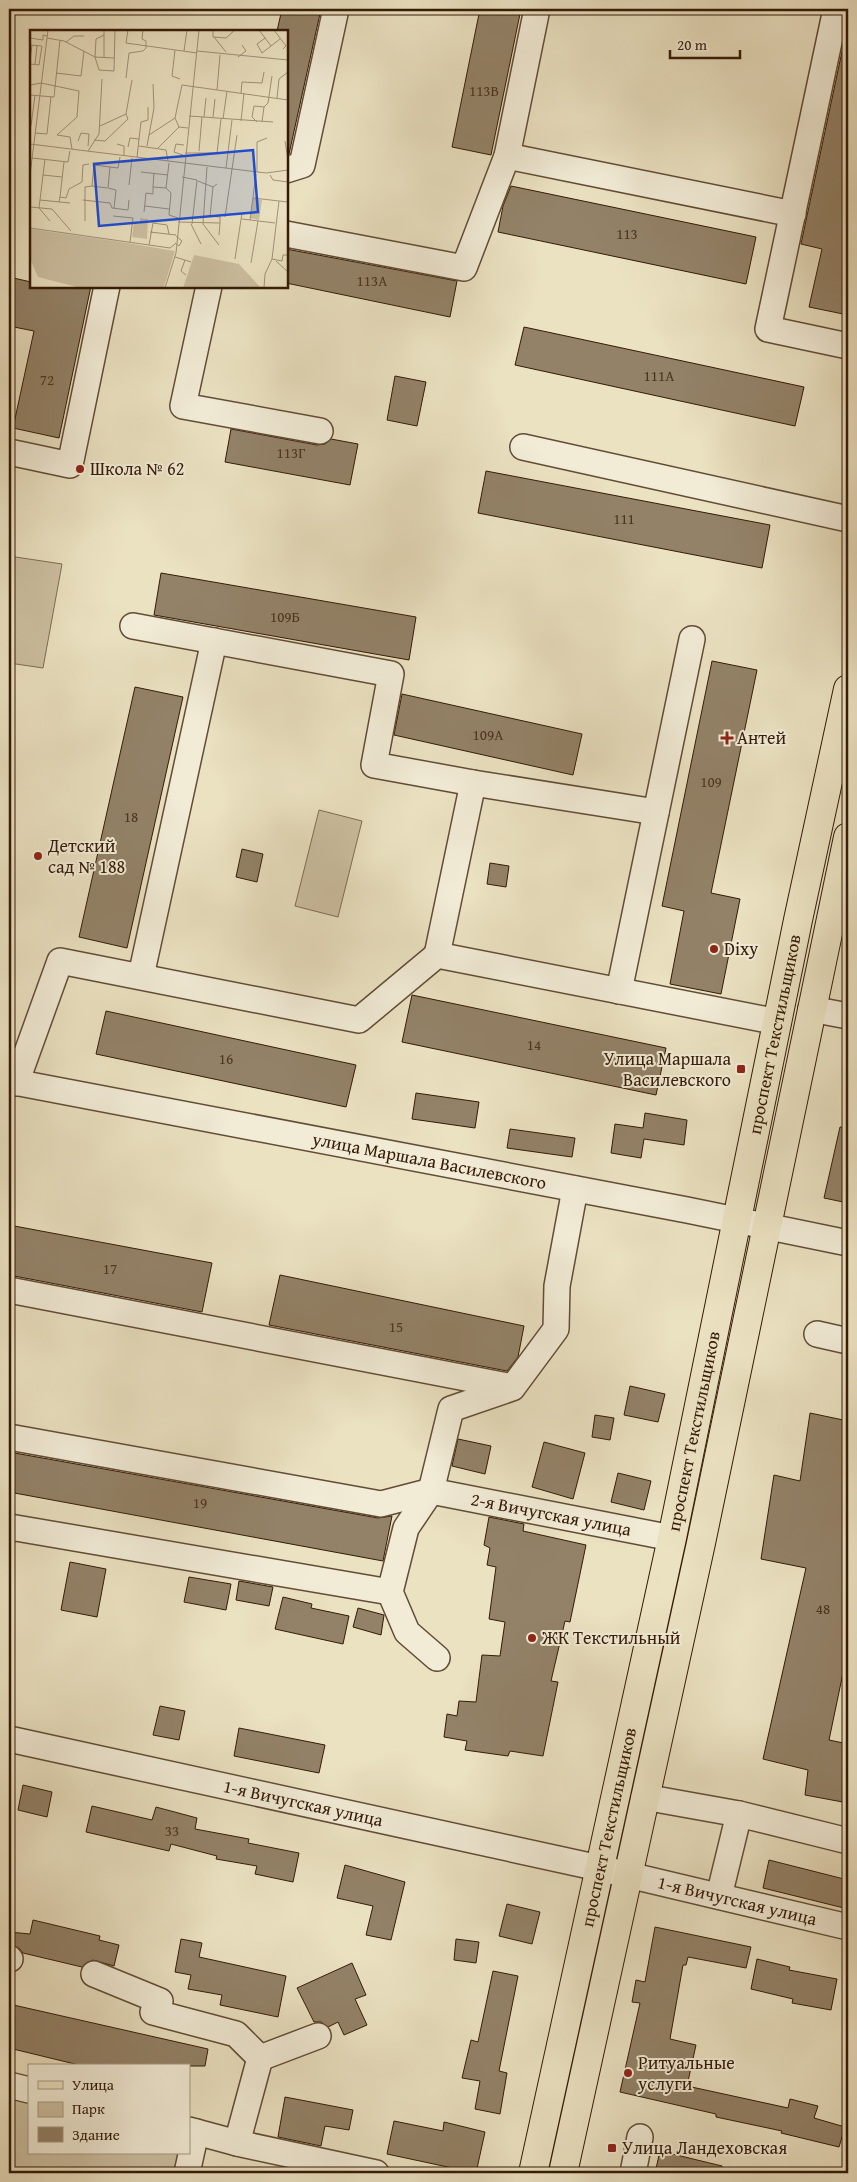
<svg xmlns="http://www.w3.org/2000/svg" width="857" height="2182" font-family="'Gentium Book Plus',serif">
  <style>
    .green { fill: #ccc0a2; stroke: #806d54 }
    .building { fill: #938268; stroke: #341a07 }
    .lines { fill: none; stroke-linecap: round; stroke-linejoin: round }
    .minor-casing { stroke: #624c36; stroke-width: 28 }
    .major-casing { stroke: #341a07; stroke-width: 30 }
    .minor { stroke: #f2ecd7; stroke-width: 25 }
    .major { stroke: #ebe2c2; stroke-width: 28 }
    .poi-dot { fill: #8f2418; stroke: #f2ecd7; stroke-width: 2 }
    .labels { text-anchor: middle; stroke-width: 4; stroke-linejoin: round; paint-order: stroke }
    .number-label { font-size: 15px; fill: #4c341f }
    .poi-label { font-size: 18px; fill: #341a07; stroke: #f2ecd7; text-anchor: start }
    .street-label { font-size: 18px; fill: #341a07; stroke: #f2ecd7 }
    .inset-road { fill: none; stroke: #a29277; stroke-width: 1 }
    .view { fill: #1d4ed8; fill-opacity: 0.15; stroke: #1d4ed8; stroke-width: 2.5 }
    .inset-edge { fill: none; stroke: #341a07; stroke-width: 2.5 }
  </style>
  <rect width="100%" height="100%" fill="#ebe2c2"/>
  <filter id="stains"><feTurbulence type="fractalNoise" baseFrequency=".004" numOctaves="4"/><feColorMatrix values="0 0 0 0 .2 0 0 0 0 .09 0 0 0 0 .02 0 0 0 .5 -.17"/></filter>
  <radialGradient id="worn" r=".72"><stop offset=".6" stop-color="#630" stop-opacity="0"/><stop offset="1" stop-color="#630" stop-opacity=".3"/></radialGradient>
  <path class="green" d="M 9,556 L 62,564 L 43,668 L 9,663 Z
    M 319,810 L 362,821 L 338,917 L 295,906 Z
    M 9,2085 L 29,2090 L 29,2153 L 189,2153 L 187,2173 L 9,2173 Z"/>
  <path class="building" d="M 282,9 L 321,9 L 289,154 L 286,154 L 286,31 L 277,31 Z
    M 480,9 L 521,9 L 491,155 L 452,147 Z
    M 843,47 L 848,48 L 848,200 L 844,220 L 848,221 L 848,315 L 809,307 L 822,249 L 801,244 Z
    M 511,186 L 756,237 L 746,284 L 498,232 L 503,206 Z
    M 286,249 L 457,281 L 450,317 L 286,283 Z
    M 9,277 L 31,282 L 31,286 L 91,286 L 59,438 L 13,428 L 34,331 L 9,326 Z
    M 524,327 L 804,387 L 795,426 L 515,365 Z
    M 395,376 L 426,382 L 417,426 L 387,420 Z
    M 231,429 L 317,445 L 325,444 L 331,439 L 358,444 L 350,485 L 225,462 Z
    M 486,471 L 770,525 L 762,568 L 478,513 Z
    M 161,573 L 416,617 L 409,660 L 154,615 Z
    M 712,661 L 757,670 L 711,893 L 740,899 L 721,994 L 670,984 L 684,911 L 662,906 Z
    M 135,687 L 183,697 L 127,948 L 79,937 Z
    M 402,694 L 582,734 L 573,775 L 394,735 Z
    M 242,849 L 263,854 L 257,882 L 236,877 Z
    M 490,863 L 509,866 L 506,887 L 487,884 Z
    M 412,995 L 666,1048 L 656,1095 L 402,1042 Z
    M 106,1011 L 356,1065 L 346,1107 L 96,1054 Z
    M 416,1093 L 479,1102 L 475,1128 L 412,1119 Z
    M 645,1113 L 687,1120 L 684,1145 L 644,1139 L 641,1158 L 611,1153 L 615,1124 L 643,1128 Z
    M 840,1127 L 848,1128 L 848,1203 L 824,1198 Z
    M 510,1129 L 575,1138 L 572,1157 L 507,1148 Z
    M 9,1225 L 212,1263 L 202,1312 L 9,1275 Z
    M 280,1275 L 524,1326 L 518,1357 L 507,1371 L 269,1325 Z
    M 630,1386 L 665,1394 L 658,1422 L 624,1415 Z
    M 810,1413 L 848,1421 L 848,1649 L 829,1740 L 848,1744 L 848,1803 L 805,1795 L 808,1770 L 763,1759 L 806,1568 L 761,1559 L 774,1475 L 800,1481 Z
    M 595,1415 L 614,1418 L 610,1440 L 592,1437 Z
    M 458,1439 L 491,1446 L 485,1474 L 452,1466 Z
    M 544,1442 L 585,1453 L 573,1499 L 532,1487 Z
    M 9,1452 L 378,1518 L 392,1516 L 383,1561 L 9,1492 Z
    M 618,1473 L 651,1481 L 644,1510 L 611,1502 Z
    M 489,1517 L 524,1524 L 523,1531 L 586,1545 L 570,1622 L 565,1621 L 551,1681 L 558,1682 L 543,1756 L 510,1751 L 508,1756 L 465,1750 L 467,1741 L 444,1737 L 447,1714 L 457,1716 L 459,1701 L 476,1702 L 482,1655 L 500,1656 L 505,1622 L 489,1619 L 496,1567 L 487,1565 L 490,1548 L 484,1545 Z
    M 70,1562 L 106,1569 L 97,1617 L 61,1610 Z
    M 189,1577 L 231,1584 L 226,1610 L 184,1602 Z
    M 239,1581 L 273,1587 L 269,1606 L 236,1600 Z
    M 283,1597 L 312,1604 L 311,1608 L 349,1616 L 343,1644 L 275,1629 Z
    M 358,1608 L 384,1615 L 381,1635 L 353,1627 Z
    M 160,1706 L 185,1711 L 179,1740 L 153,1735 Z
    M 239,1728 L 325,1745 L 319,1773 L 234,1756 Z
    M 23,1785 L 52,1792 L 47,1817 L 18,1810 Z
    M 92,1806 L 152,1820 L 156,1807 L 197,1818 L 195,1829 L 249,1839 L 248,1843 L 299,1853 L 293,1882 L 255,1874 L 257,1866 L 216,1859 L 217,1856 L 171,1844 L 169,1851 L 86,1832 Z
    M 769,1860 L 848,1880 L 848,1909 L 763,1888 Z
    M 345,1865 L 405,1882 L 391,1940 L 366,1935 L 373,1906 L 337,1898 Z
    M 507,1904 L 540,1912 L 532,1944 L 499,1936 Z
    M 33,1920 L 100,1936 L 99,1940 L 119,1945 L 114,1966 L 93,1960 L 82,1967 L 23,1953 L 19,1948 L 9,1944 L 9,1932 L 30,1934 Z
    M 655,1927 L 751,1947 L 746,1968 L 688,1957 L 686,1965 L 683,1965 L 670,2039 L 696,2045 L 687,2086 L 788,2108 L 790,2099 L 818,2106 L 814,2118 L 845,2127 L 839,2147 L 781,2133 L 782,2131 L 716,2117 L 716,2114 L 620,2092 L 640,2003 L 632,2002 L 636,1980 L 645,1982 Z
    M 181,1939 L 202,1943 L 199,1957 L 286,1976 L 278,2017 L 220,2005 L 222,1995 L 188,1989 L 191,1975 L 175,1972 Z
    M 456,1939 L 479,1942 L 476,1963 L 454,1960 Z
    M 757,1959 L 790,1967 L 789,1970 L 837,1979 L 831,2010 L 792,2003 L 793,1999 L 751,1989 Z
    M 352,1963 L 366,1995 L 355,1999 L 367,2025 L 344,2035 L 338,2022 L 328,2027 L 321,2022 L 314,2022 L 297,1988 Z
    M 493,1971 L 518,1976 L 499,2071 L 507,2073 L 500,2114 L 475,2109 L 480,2081 L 462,2078 L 471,2040 L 478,2042 Z
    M 9,2004 L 208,2049 L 205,2066 L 83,2066 L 9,2048 Z
    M 285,2097 L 353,2110 L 349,2130 L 325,2126 L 321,2146 L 278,2137 Z
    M 394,2121 L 443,2131 L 444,2122 L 485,2132 L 476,2173 L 387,2154 Z
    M 660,2151 L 722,2166 L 721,2173 L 655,2173 Z"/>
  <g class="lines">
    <g class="minor-casing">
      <g id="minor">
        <path d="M 836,9 L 768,329 L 848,346"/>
        <path d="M 507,156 L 537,9"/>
        <path d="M 286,170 L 302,165 L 336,9"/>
        <path d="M 286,234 L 464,268 L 507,156 L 793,214"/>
        <path d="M 209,286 L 183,406 L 320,431"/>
        <path d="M 523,447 L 848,519"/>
        <path d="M 9,452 L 70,465 L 107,286"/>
        <path d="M 133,626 L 391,674 L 374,765 L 473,783"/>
        <path d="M 437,955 L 473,783 L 656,812"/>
        <path d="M 141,976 L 214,641"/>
        <path d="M 619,991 L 692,639"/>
        <path d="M 811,1009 L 848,1016"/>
        <path id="s1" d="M 9,1081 L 687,1210 L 848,1243"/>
        <path d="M 16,1083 L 60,961 L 359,1020 L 437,955 L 778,1022"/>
        <path d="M 9,1290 L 513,1387 L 556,1329 L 557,1286 L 575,1189"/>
        <path d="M 817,1334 L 848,1341"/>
        <path id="s2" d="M 9,1437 L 381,1504 L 431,1491 L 672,1538"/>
        <path d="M 9,1530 L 10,1527 L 390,1592"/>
        <path d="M 437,1658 L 407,1632 L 390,1592 L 406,1528 L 431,1491 L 451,1409 L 512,1388"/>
        <path id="s3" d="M 9,1739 L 599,1868 L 848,1927"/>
        <path d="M 644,1797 L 739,1814 L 848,1841"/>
        <path d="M 719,1896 L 739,1814"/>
        <path d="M 9,1958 L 10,1959"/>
        <path d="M 94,1974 L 160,2001 L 153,2012 L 236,2034 L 260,2058"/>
        <path d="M 9,2085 L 29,2090"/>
        <path d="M 189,2130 L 237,2143 L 376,2173"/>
        <path d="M 237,2143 L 260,2058 L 318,2036"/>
        <path d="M 187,2173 L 196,2132"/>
        <path d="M 633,2173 L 640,2137"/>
      </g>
    </g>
    <g class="major-casing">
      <g id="major">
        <path id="s4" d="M 533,2173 L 672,1538 L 798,920 L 848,689"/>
        <path d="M 563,2173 L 701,1543 L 848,837"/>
      </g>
    </g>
    <use href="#minor" class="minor"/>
    <use href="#major" class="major"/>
  </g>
  <g class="poi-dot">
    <circle cx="80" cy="469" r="5"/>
    <path d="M724.5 730.5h5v5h5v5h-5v5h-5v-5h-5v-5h5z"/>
    <circle cx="38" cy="856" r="5"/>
    <circle cx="714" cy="949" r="5"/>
    <rect x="736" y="1064" width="10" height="10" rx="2.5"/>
    <circle cx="532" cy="1638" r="5"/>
    <circle cx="628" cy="2073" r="5"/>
    <rect x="607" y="2143" width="10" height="10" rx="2.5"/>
  </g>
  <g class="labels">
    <g class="number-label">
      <text x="484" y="96">113В</text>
      <text x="627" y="239">113</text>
      <text x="372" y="286">113А</text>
      <text x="659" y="381">111А</text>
      <text x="47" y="385">72</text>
      <text x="291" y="458">113Г</text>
      <text x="624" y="524">111</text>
      <text x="285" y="622">109Б</text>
      <text x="488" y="740">109А</text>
      <text x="711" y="787">109</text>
      <text x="131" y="822">18</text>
      <text x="534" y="1050">14</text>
      <text x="226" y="1064">16</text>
      <text x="110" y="1274">17</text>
      <text x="396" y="1332">15</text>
      <text x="200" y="1508">19</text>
      <text x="823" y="1614">48</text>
      <text x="172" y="1836">33</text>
    </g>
    <g class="poi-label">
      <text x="90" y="475">Школа № 62</text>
      <text x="737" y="744">Антей</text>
      <text x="48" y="852">Детский<tspan x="48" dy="21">сад № 188</tspan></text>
      <text x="724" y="955">Dixy</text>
      <text x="731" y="1065" text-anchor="end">Улица Маршала<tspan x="731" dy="21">Василевского</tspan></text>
      <text x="542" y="1644">ЖК Текстильный</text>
      <text x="638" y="2069">Ритуальные<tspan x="638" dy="21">услуги</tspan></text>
      <text x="622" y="2154">Улица Ландеховская</text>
    </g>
    <g class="street-label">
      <text dy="6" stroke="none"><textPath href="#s4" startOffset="1164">проспект Текстильщиков</textPath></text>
      <text dy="6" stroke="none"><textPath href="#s1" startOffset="428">улица Маршала Василевского</textPath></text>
      <text dy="6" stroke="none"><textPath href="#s4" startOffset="759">проспект Текстильщиков</textPath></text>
      <text dy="6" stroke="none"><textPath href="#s2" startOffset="552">2-я Вичугская улица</textPath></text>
      <text dy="6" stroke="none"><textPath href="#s3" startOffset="301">1-я Вичугская улица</textPath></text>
      <text dy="6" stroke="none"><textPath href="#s4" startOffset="354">проспект Текстильщиков</textPath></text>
      <text dy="6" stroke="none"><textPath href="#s3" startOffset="746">1-я Вичугская улица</textPath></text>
    </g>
  </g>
  <g transform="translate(30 30)">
    <rect width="258" height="258" fill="#ebe2c2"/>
    <path d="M 223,168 L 232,170 L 229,190 L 220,188 ZM 110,188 L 118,189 L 117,209 L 102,207 L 104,193 L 110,194 ZM 0,199 L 85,211 L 145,221 L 134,257 L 47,257 L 8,247 L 0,229 ZM 164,225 L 209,234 L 230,257 L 153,258 Z" fill="#ccc0a2"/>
    <path class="inset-road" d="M 98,0 L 96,13 L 167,23M 183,0 L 183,7 L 196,8 L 205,0M 229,0 L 241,16M 244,0 L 256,16 L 253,19M 74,5 L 66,9 L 65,27 L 69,40 L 84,41 L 85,0M 184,7 L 196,22M 0,8 L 13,10 L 13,5 L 17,6M 17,8 L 34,11 L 65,27 L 84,28M 235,8 L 227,14 L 232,23 L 250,9M 36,12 L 44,6 L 54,6M 0,15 L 12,16 L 9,35 L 0,34M 145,20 L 142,46 L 150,49M 154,21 L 157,0M 167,21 L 258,30M 74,27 L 74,0M 208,27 L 216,21 L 212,15M 0,30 L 2,15M 5,34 L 7,16M 26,43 L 51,46 L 54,21M 96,48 L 99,23 L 113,21 L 116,18 L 116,11 L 112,9 L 113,0M 0,55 L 11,53 L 49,61 L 47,87 L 27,105 L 40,107 L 42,119M 187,60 L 190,25M 211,63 L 212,52 L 232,53 L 234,42M 0,65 L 24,67 L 30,10M 247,68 L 249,49 L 258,42M 234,77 L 238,73 L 242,46M 159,86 L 243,92M 174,87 L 176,68M 183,87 L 185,69M 193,89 L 197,61M 211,91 L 214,63M 227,92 L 222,87 L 224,76 L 234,77 L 232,92M 1,96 L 5,65M 70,96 L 96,84 L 102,50M 149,97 L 145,88 L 152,55 L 258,70M 5,103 L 17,104 L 21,67M 119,105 L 145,88M 109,109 L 111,92 L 118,90 L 118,77M 64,110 L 75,111 L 98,89 L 96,84M 48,111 L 51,103 L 59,104 L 58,116M 255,111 L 258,129M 0,114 L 236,143 L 258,140M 87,114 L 94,116 L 94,125M 109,116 L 136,120 L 138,131M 117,116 L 124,78 L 123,54M 98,117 L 100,108 L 109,109 L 107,127M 128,118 L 149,97 L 158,98M 58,121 L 69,104 L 72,49M 169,121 L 172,87M 155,123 L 187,123 L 191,89M 153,125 L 144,122 L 146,114 L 154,115M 2,128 L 38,132 L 40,121M 15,129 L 9,178 L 20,191M 139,133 L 136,158 L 141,163 L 139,185 L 148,188M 64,135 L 88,138 L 90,127M 80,137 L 78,158 L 86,160 L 84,178M 177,137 L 173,194 L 189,215M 196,138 L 202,90M 111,142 L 138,145M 227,142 L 227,112 L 237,108M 124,143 L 123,157 L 136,158M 0,145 L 18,0M 13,145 L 32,147M 240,145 L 243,150 L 258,152M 152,147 L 167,150 L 162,194M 168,151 L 183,157 L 187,154M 99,155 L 102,128M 62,156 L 77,158M 183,157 L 180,186 L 190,187 L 190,193M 30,167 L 34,132M 223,168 L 258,172M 10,170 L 40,173M 53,170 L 80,173 L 82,178 L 98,180 L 99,170M 29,172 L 30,167 L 36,168 L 39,159 L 52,152 L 53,135 L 59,134M 115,176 L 139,179M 0,177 L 22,179 L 41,201M 114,182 L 116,163 L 123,164 L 123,157M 83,186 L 103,188 L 100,212M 195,187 L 207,105M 212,189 L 245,193M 220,190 L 226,144M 55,191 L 55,157 L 62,156 L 64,135M 148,192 L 190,193 L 189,205M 161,194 L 171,214M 0,198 L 140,218 L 145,214M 120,202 L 146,205M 145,213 L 149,216 L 152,211 L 146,206M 119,215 L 123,193 L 137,195 L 139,204M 145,227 L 161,232M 205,229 L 212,183M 242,229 L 252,231 L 253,225 L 258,225M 155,230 L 151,241 L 156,245M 246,231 L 258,242M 221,233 L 228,191M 135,258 L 146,223 L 169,0M 234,258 L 235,244 L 242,229 L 249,171"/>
    <path class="view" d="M 223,120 L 228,182 L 69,196 L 64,134 Z"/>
    <rect width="258" height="258" class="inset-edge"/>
  </g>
  <rect width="857" height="2182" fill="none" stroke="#ebe2c2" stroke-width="30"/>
  <rect x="10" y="10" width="837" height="2162" fill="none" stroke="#341a07" stroke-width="2.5"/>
  <rect x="15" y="15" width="827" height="2152" fill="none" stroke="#341a07"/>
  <rect x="28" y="2064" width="162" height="90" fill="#f2ecd7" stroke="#a69884"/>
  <rect x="38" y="2081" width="25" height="8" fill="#ebe2c2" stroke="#a69884"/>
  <text x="72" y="2090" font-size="15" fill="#341a07">Улица</text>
  <rect x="38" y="2102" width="25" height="15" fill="#ccc0a2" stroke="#a69884"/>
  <text x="72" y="2114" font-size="15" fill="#341a07">Парк</text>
  <rect x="38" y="2127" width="25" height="15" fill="#938268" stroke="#a69884"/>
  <text x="72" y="2140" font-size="15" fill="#341a07">Здание</text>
  <path d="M670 50v8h70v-8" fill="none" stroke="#341a07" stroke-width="2.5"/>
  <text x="677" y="50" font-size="15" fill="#341a07" stroke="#f2ecd7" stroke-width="4" paint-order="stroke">20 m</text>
  <rect width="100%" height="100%" filter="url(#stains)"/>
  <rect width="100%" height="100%" fill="url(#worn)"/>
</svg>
